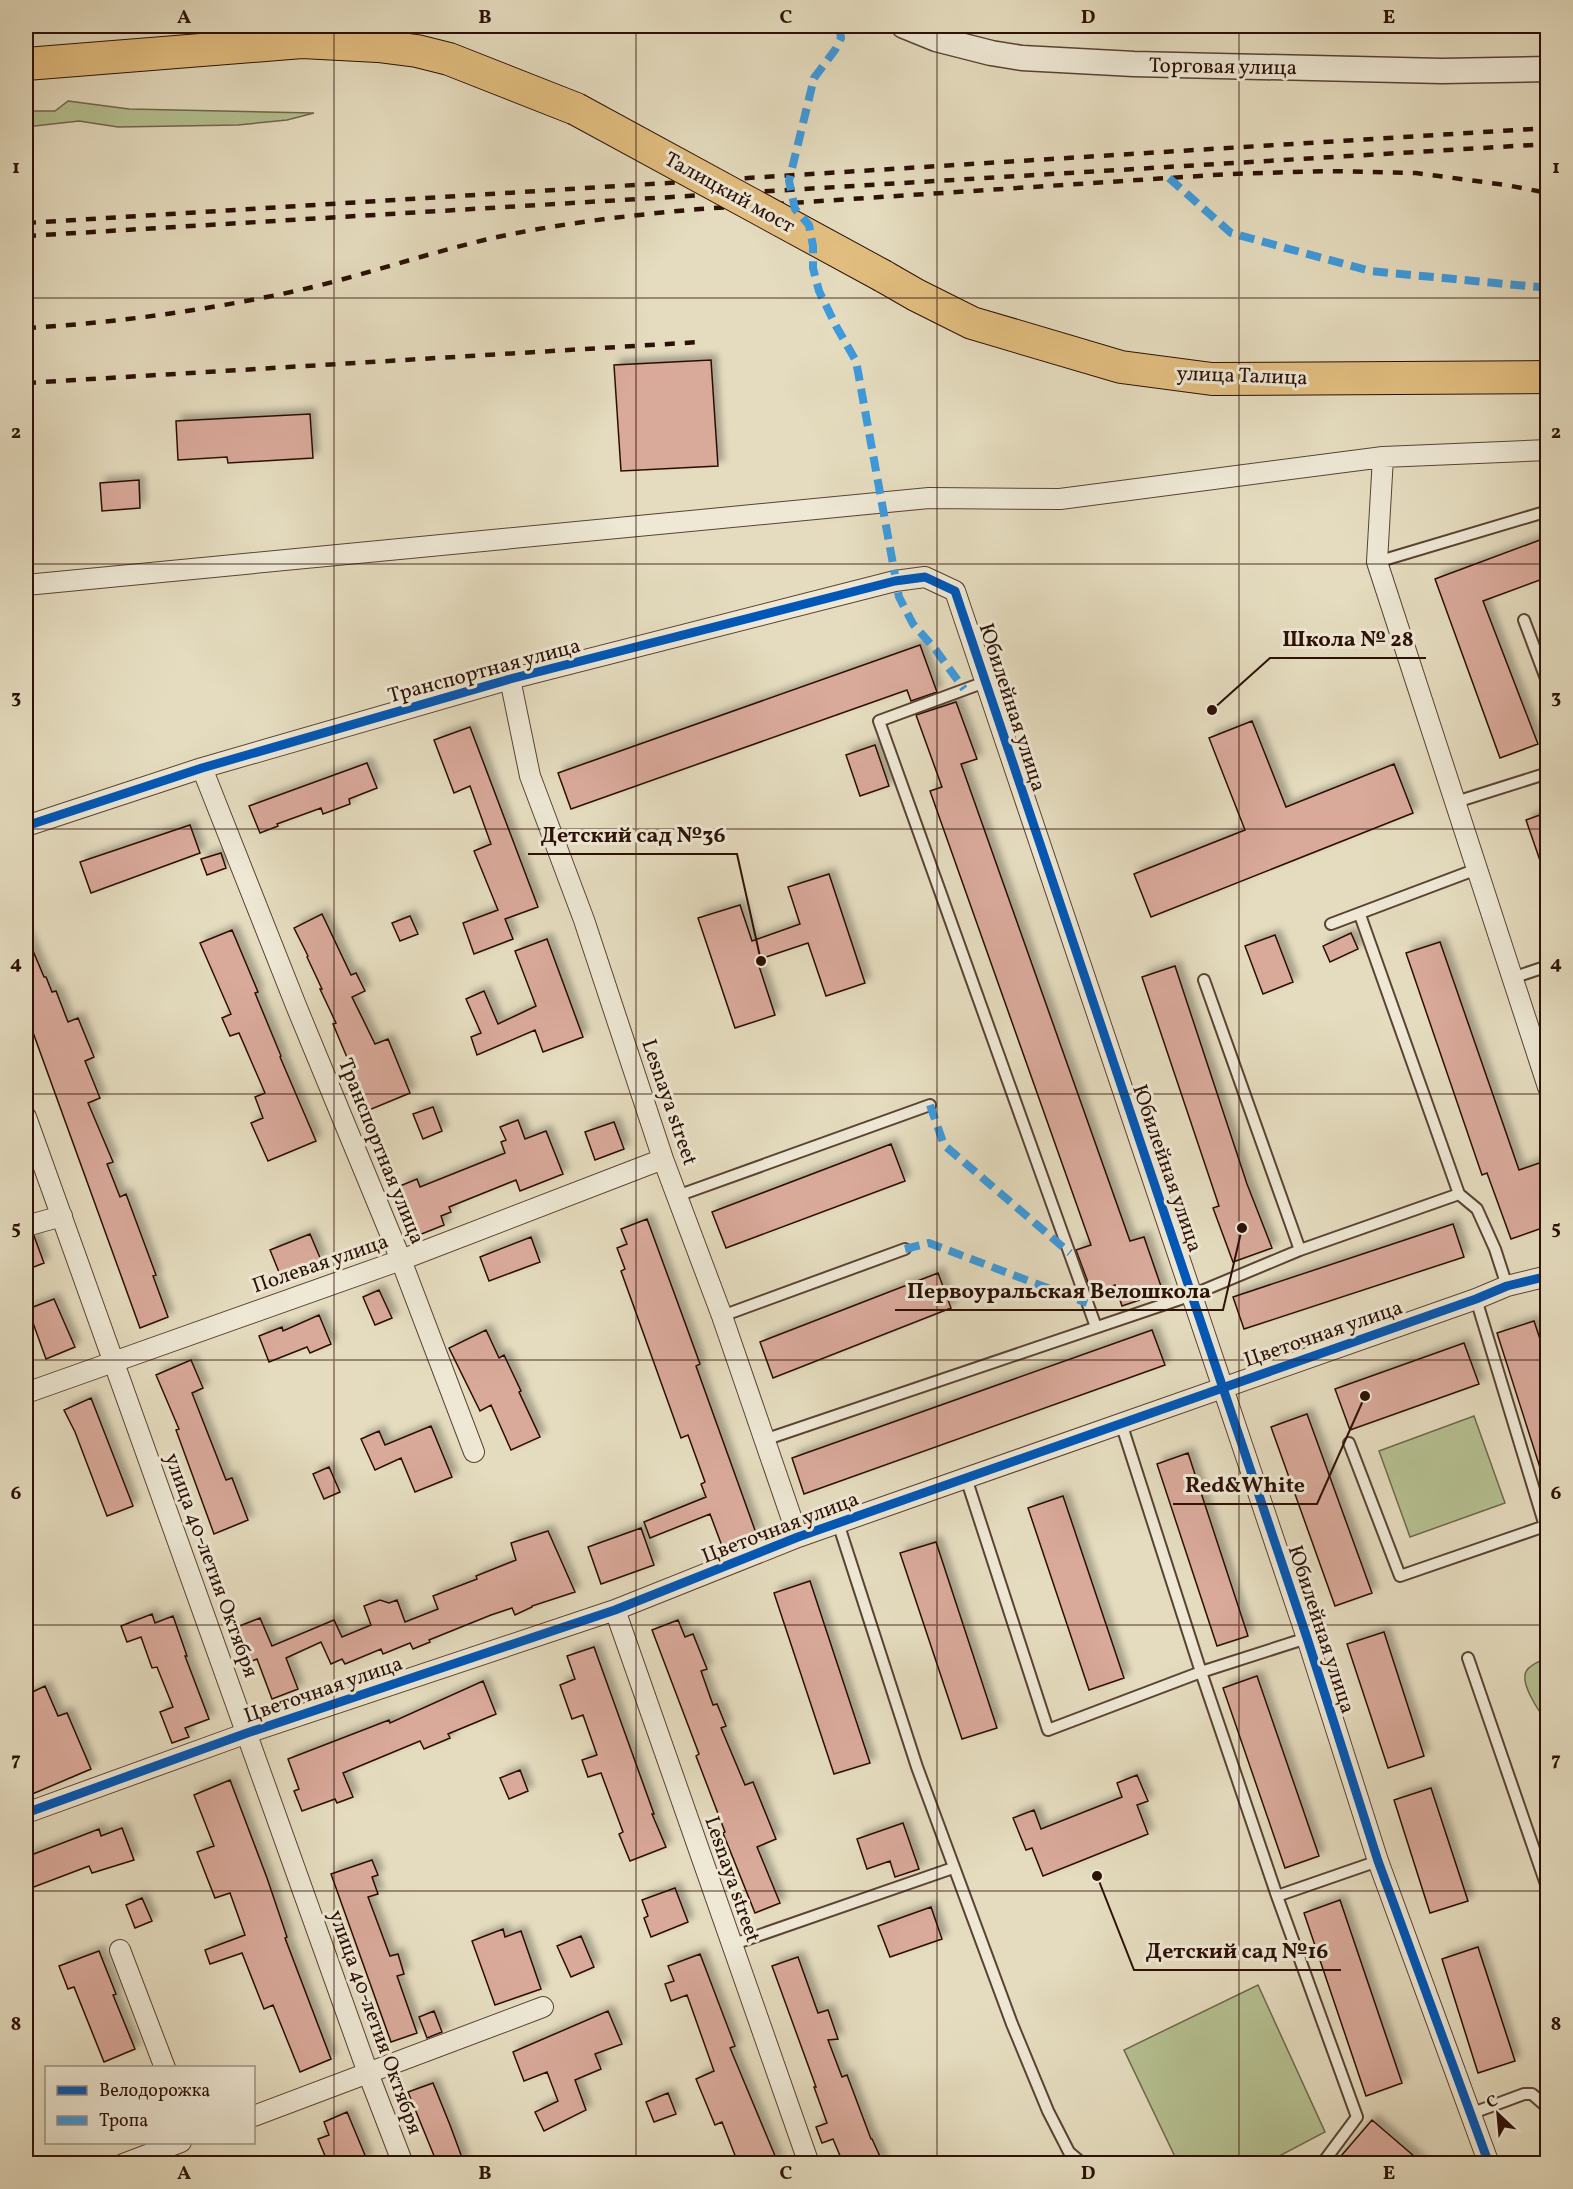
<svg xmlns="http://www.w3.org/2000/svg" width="1573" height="2189" font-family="Vollkorn,serif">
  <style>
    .green { fill: #b5c091; stroke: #70684c; stroke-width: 1.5 }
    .building { fill: #d9a99a; stroke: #2c1006; stroke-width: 1.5; filter: url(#shadow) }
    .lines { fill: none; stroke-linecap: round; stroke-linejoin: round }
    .service-casing { stroke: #5a4334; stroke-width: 14 }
    .minor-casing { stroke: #5a4334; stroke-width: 22 }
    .tertiary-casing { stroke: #5a4334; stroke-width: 27 }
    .primary-casing { stroke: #2c1006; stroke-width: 34 }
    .service { stroke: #eee8d5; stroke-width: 10 }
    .minor { stroke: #eee8d5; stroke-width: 20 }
    .tertiary { stroke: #eee8d5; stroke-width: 24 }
    .primary { stroke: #e2be80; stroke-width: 32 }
    .rail { stroke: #2c1006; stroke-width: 4.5; stroke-dasharray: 10 10; stroke-linecap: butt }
    .primary-bridge-casing { stroke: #2c1006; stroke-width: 34; stroke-linecap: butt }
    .primary-bridge { stroke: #e2be80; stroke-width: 32 }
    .quiet { stroke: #3d9add; stroke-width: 8; stroke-dasharray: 15 8; stroke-linecap: butt }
    .cycleway-casing { stroke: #eee8d5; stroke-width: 13 }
    .cycleway { stroke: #0057b8; stroke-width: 9 }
    .grid { fill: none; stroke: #2c1006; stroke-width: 1.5; stroke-opacity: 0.55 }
    .labels { text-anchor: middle; stroke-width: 6; stroke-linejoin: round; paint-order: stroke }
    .street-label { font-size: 21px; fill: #2c1006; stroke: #eee8d5 }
    .leader { fill: none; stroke: #2c1006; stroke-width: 2 }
    .callout-dot { fill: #2c1006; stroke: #eee8d5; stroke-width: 2 }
    .callout-label { font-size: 22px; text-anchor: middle; font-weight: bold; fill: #2c1006; stroke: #eee8d5; stroke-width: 6; stroke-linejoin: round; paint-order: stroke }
    .neatline { fill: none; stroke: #2c1006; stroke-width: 2 }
    .grid-label { font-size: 20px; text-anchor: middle; font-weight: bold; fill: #2c1006 }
  </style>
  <defs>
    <filter id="shadow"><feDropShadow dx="5.5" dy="-5.5" stdDeviation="3" flood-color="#0004"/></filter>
  </defs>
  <rect width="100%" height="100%" fill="#e5dcbf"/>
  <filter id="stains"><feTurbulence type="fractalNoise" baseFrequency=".00333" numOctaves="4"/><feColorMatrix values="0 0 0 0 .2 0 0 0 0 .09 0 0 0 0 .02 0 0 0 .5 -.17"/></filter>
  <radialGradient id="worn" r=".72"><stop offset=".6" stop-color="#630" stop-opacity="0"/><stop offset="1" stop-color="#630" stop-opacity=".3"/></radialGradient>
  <path class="green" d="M 68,101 L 129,109 L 314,113 L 287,120 L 238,125 L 118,127 L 79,121 L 26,127 L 26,111 L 55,111 Z
    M 1474,1416 L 1505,1503 L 1410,1537 L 1379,1451 Z
    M 1547,1657 L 1547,1721 C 1539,1712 1518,1681 1527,1670 C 1531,1664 1541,1661 1547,1657 Z
    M 1258,1985 L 1325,2132 L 1266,2163 L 1178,2163 L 1124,2050 Z"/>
  <path class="building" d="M 711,360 L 718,466 L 621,471 L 614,365 Z
    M 310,414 L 313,458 L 228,463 L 227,457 L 178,460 L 176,421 Z
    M 139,480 L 140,508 L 102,511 L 100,483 Z
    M 1548,537 L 1548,577 L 1483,601 L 1538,744 L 1500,758 L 1435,579 Z
    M 920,645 L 937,692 L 911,701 L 907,690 L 571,809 L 558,773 Z
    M 956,702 L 977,759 L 961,764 L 1130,1241 L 1144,1237 L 1163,1292 L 1122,1306 L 1115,1285 L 1092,1293 L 1076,1250 L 1091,1245 L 930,791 L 942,787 L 916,715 Z
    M 1252,721 L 1286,807 L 1394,764 L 1413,813 L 1151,917 L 1134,874 L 1245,830 L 1209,738 Z
    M 470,727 L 538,907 L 505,919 L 513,939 L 474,954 L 463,923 L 498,910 L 474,851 L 491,844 L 470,786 L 454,793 L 434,740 Z
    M 875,745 L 889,786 L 860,796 L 846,755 Z
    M 367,763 L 377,788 L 349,799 L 350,804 L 323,814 L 321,808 L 277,824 L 278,826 L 260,833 L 249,806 Z
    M 1548,812 L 1548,875 L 1545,875 L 1526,820 Z
    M 190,825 L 200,853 L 91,893 L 80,862 Z
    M 221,853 L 226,868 L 207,875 L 201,859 Z
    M 829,874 L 865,983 L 826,996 L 808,943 L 757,960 L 775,1015 L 735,1028 L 698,918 L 740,905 L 752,941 L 800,924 L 788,887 Z
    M 322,914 L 351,975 L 356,973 L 365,991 L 352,997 L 375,1044 L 388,1039 L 410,1093 L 369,1110 L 333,1024 L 336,1023 L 320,989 L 322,989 L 307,957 L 308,956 L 294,928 Z
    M 410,916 L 418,934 L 400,941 L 392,923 Z
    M 232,930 L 258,992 L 255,993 L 281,1056 L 280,1057 L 316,1141 L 268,1161 L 251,1123 L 263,1118 L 255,1097 L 265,1093 L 239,1033 L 230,1036 L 222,1018 L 231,1014 L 200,943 Z
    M 1351,933 L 1358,949 L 1330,962 L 1323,946 Z
    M 26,934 L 44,977 L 46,977 L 52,992 L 56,991 L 68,1022 L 78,1018 L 94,1057 L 85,1061 L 100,1098 L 88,1103 L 113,1162 L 107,1164 L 120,1197 L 126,1194 L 156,1275 L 153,1276 L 168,1317 L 140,1328 L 26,1013 Z
    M 1275,935 L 1293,982 L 1263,994 L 1245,946 Z
    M 547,939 L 583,1037 L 543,1052 L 535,1030 L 477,1055 L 471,1037 L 481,1033 L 466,999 L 484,991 L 498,1024 L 536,1006 L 515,951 Z
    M 1440,942 L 1519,1170 L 1548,1160 L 1548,1226 L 1511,1239 L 1487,1173 L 1482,1175 L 1406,953 Z
    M 1175,966 L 1247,1184 L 1272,1248 L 1233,1262 L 1213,1208 L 1219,1206 L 1142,977 Z
    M 433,1107 L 442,1131 L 423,1139 L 413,1114 Z
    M 518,1120 L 525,1139 L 546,1131 L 563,1174 L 520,1191 L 516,1180 L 449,1207 L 451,1212 L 441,1216 L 444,1225 L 419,1235 L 400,1186 L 417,1179 L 420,1187 L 505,1153 L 501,1142 L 506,1140 L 500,1127 Z
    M 614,1122 L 624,1149 L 595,1160 L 585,1132 Z
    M 891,1144 L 905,1181 L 726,1248 L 712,1212 Z
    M 647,1219 L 680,1309 L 700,1364 L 696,1366 L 756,1533 L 722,1546 L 710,1514 L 650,1538 L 644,1522 L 706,1497 L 701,1484 L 705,1482 L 688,1435 L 681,1438 L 621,1271 L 625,1269 L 617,1248 L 627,1244 L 621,1229 Z
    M 1453,1224 L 1464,1257 L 1244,1329 L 1233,1297 Z
    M 310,1234 L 321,1260 L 281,1277 L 270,1250 Z
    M 34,1236 L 44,1263 L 26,1270 L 26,1238 Z
    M 531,1237 L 540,1262 L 489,1281 L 480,1257 Z
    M 938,1273 L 951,1308 L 773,1378 L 760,1342 Z
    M 379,1290 L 392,1318 L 375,1325 L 363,1297 Z
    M 54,1299 L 75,1347 L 46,1359 L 28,1309 Z
    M 319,1315 L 331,1344 L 310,1353 L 307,1347 L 269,1362 L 259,1336 L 282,1327 L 283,1331 Z
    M 1534,1321 L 1548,1363 L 1548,1479 L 1544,1480 L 1497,1333 Z
    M 486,1330 L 499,1358 L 504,1355 L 521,1391 L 519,1392 L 540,1437 L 511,1450 L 491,1405 L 480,1411 L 449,1348 Z
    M 1152,1330 L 1165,1365 L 804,1494 L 792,1458 Z
    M 1464,1343 L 1479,1384 L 1350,1430 L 1335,1389 Z
    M 191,1360 L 203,1388 L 192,1393 L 226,1480 L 232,1478 L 248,1520 L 214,1534 L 176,1430 L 179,1429 L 156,1375 Z
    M 91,1398 L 133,1506 L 107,1516 L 75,1432 L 64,1410 Z
    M 1307,1414 L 1372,1593 L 1335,1606 L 1271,1427 Z
    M 431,1426 L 452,1477 L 415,1492 L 401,1458 L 375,1470 L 361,1439 L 379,1431 L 385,1445 Z
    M 1188,1453 L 1248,1636 L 1217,1646 L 1157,1464 Z
    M 329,1467 L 340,1492 L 324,1499 L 313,1474 Z
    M 1063,1496 L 1124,1678 L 1089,1690 L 1028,1508 Z
    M 641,1528 L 654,1565 L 601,1584 L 588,1547 Z
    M 548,1531 L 575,1592 L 532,1606 L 532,1607 L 515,1615 L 512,1608 L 491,1615 L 429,1640 L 430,1642 L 413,1649 L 410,1643 L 383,1654 L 381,1649 L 345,1664 L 342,1659 L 331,1664 L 321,1642 L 286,1658 L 298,1689 L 272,1699 L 257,1659 L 252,1661 L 237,1627 L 260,1618 L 272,1646 L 334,1620 L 342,1637 L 371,1625 L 364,1606 L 380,1600 L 389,1603 L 397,1600 L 405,1622 L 438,1609 L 433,1596 L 477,1579 L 476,1576 L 516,1560 L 511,1543 Z
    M 936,1542 L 997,1728 L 962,1739 L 900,1553 Z
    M 810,1581 L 870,1763 L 834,1774 L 774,1593 Z
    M 152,1614 L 155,1623 L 173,1616 L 187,1656 L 185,1656 L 209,1719 L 185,1728 L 189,1737 L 172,1743 L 160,1712 L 173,1707 L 157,1667 L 152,1668 L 141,1637 L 127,1642 L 121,1626 Z
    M 678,1620 L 685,1637 L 693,1634 L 707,1669 L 701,1671 L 713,1705 L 717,1704 L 726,1726 L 721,1728 L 745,1785 L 753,1782 L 776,1839 L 757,1847 L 780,1903 L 755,1913 L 723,1833 L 725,1832 L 696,1756 L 699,1754 L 652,1630 Z
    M 1384,1632 L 1424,1756 L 1388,1768 L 1347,1644 Z
    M 594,1647 L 654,1814 L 652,1814 L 666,1847 L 630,1861 L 619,1834 L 623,1832 L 601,1773 L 588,1777 L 582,1760 L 597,1755 L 583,1715 L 572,1719 L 560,1685 L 575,1679 L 567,1656 Z
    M 1257,1676 L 1319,1856 L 1285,1868 L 1223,1688 Z
    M 483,1681 L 496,1714 L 448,1734 L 450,1738 L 424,1749 L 420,1741 L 343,1773 L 353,1797 L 337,1803 L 335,1799 L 302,1811 L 294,1791 L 299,1789 L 288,1759 L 389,1720 L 390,1723 Z
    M 45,1686 L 58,1716 L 67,1713 L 91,1769 L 30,1795 L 26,1786 L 26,1695 Z
    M 520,1770 L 528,1791 L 509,1799 L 500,1778 Z
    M 1137,1775 L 1148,1801 L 1137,1805 L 1148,1834 L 1043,1876 L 1032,1848 L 1026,1850 L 1013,1818 L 1034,1810 L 1041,1829 L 1122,1797 L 1117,1783 Z
    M 230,1780 L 267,1878 L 287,1937 L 285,1938 L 331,2059 L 300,2072 L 273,2005 L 264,2009 L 242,1953 L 210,1964 L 205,1950 L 245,1935 L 230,1893 L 215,1898 L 197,1852 L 214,1846 L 194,1795 Z
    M 1431,1788 L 1468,1901 L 1430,1913 L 1394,1800 Z
    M 903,1823 L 919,1869 L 895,1877 L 890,1861 L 867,1869 L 857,1839 Z
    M 122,1828 L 134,1860 L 92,1873 L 89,1866 L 26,1890 L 26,1857 L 99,1829 L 101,1836 Z
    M 372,1860 L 378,1875 L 372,1877 L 378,1894 L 368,1897 L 390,1956 L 398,1954 L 404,1974 L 397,1976 L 417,2033 L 391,2042 L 331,1874 Z
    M 675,1888 L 688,1922 L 651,1937 L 644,1918 L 648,1916 L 642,1900 Z
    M 142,1898 L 152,1921 L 135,1928 L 126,1905 Z
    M 1340,1900 L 1402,2083 L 1366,2096 L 1304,1913 Z
    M 931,1907 L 942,1939 L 890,1957 L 878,1926 Z
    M 503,1929 L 505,1937 L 521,1931 L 541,1989 L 495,2005 L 472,1941 Z
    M 581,1936 L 594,1967 L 571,1977 L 557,1946 Z
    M 1478,1947 L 1515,2061 L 1478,2073 L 1442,1959 Z
    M 99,1951 L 116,1994 L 113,1995 L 135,2049 L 104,2062 L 74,1987 L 68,1989 L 59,1966 Z
    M 700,1954 L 735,2046 L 730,2048 L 778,2163 L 738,2163 L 722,2122 L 715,2125 L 696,2079 L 714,2071 L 687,1995 L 671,2001 L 665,1984 L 674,1981 L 668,1966 Z
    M 798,1957 L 818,2013 L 828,2010 L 838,2039 L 828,2040 L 842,2077 L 847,2075 L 871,2139 L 872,2139 L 883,2163 L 843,2163 L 833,2139 L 822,2143 L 816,2127 L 827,2123 L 814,2087 L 816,2087 L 772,1966 Z
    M 434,2011 L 442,2032 L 427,2038 L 419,2017 Z
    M 608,2011 L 622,2044 L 595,2054 L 601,2069 L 575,2080 L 586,2110 L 544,2131 L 535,2112 L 558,2101 L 547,2072 L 524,2081 L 513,2052 Z
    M 433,2083 L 450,2125 L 464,2163 L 437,2163 L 408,2092 Z
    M 668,2093 L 676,2114 L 654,2122 L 646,2102 Z
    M 347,2112 L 367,2160 L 358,2163 L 328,2163 L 318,2139 L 329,2135 L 324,2122 Z
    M 1372,2120 L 1422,2163 L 1335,2163 Z"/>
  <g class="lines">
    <g class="service-casing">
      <path id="service" d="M 1377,562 L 1548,511
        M 1524,620 L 1548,684
        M 985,682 L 879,721 L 1096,1327
        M 1456,802 L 1548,773
        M 1331,924 L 1477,869
        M 1512,978 L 1548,966
        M 1204,980 L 1300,1250
        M 1459,1194 L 1477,1209 L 1495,1249 L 1507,1286
        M 677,1196 L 930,1105
        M 722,1316 L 905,1249
        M 1121,1423 L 1201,1672 L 1277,1896 L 1357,2117 L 1322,2164
        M 764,1440 L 1192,1295 L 1300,1250 L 1459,1194 L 1360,915
        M 1349,1443 L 1400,1576 L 1545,1526 L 1476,1299
        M 966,1478 L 1048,1730 L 1201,1672 L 1307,1638
        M 838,1523 L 917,1767 L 1012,2024 L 1048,2111 L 1069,2152 L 1083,2164
        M 1468,1658 L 1548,1890
        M 1277,1896 L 1378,1861
        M 731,1945 L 953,1868
        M 1470,2114 L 1524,2094 L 1532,2094 L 1548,2108"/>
    </g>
    <g class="minor-casing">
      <path id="minor" d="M 1383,457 L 1377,562 L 1548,1087
        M 26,585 L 929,498 L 1060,499 L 1383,457 L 1548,450
        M 510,679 L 530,776 L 584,920 L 663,1159 L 722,1316 L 798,1537
        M 202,768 L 297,1008 L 401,1260 L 474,1452
        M 26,826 L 202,768 L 510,679 L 895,581 L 925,577 L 955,591 L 1307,1638 L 1378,1861 L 1489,2164
        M 26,1117 L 368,2073 L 403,2164
        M 26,1226 L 62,1216
        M 26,1393 L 401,1260 L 663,1159
        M 615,1610 L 809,2164
        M 26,1813 L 247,1733 L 615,1610 L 798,1537 L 1476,1299 L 1507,1286 L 1548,1276
        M 120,1950 L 165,2068
        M 254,2116 L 543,2007
        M 123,2164 L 181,2142"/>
    </g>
    <g class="tertiary-casing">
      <path id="tertiary" d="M 904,26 L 936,39 L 991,53 L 1022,58 L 1134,64 L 1442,71 L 1548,69"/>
    </g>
    <g class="primary-casing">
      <path id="primary" d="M 26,64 L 302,42 L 378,46 L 417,51 L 449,59 L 576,109
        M 883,276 L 916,295 L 972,323 L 1121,367 L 1212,379 L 1548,377"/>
    </g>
    <use href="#service" class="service"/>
    <use href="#minor" class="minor"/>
    <use href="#tertiary" class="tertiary"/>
    <use href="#primary" class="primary"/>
    <path class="rail" d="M 26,223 L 1548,128
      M 26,236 L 1548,144
      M 26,328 C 116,323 207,310 296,291 C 362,276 427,253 493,238 C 561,223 632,215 700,209 L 1229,174 L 1327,171 L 1416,173 L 1506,185 L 1548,193
      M 26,383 L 700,342"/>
    <g class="primary-bridge-casing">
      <path id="primary-bridge" d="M 576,109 L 883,276"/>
    </g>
    <use href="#primary-bridge" class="primary-bridge"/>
    <path class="quiet" d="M 839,26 L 841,38 L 835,50 L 814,78 L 789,181 L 795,209 L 809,225 L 813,246 L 813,268 L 819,291 L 836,326 L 856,361 L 899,597 L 913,624 L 935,649 L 964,689
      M 1169,178 L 1231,233 L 1370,271 L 1548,288
      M 930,1105 L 944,1145 L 1070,1253
      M 905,1249 L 929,1243 L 1087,1303"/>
    <g class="cycleway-casing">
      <path id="cycleway" d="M 26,826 L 202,768 L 510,679 L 895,581 L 925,577 L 955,591 L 1307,1638 L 1378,1861 L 1489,2164
        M 26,1813 L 247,1733 L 615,1610 L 798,1537 L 1476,1299 L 1507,1286 L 1548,1276"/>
    </g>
    <use href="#cycleway" class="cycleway"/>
  </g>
  <path class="grid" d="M 334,26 L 334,2164M 636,26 L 636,2164M 937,26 L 937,2164M 1239,26 L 1239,2164M 26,298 L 1548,298M 26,564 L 1548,564M 26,829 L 1548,829M 26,1094 L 1548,1094M 26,1360 L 1548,1360M 26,1625 L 1548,1625M 26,1891 L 1548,1891"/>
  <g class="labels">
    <g class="street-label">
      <text transform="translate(1223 66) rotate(1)" y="7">Торговая улица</text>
      <text transform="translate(730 192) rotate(29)" y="7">Талицкий мост</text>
      <text transform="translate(1242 375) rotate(2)" y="7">улица Талица</text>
      <text transform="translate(484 670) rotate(-15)" y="7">Транспортная улица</text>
      <text transform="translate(1013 707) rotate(72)" y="7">Юбилейная улица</text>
      <text transform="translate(670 1102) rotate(71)" y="7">Lesnaya street</text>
      <text transform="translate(382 1151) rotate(68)" y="7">Транспортная улица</text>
      <text transform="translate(1168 1168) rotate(71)" y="7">Юбилейная улица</text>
      <text transform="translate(320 1263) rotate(-19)" y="7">Полевая улица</text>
      <text transform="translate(1323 1333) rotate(-19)" y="7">Цветочная улица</text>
      <text transform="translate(780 1527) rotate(-21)" y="7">Цветочная улица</text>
      <text transform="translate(212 1565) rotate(70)" y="7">улица 40-летия Октября</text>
      <text transform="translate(1322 1629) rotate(72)" y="7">Юбилейная улица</text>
      <text transform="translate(323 1689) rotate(-19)" y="7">Цветочная улица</text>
      <text transform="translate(733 1879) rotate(71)" y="7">Lesnaya street</text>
      <text transform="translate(376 2022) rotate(70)" y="7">улица 40-летия Октября</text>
    </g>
  </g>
  <path class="leader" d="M1212 710L1270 658H1426M761 961L737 854H528M1242 1228L1223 1310H895M1365 1396L1317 1504H1173M1097 1876L1134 1970H1341"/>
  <g class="callout-dot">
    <circle cx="1212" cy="710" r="6"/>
    <circle cx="761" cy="961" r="6"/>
    <circle cx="1242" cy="1228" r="6"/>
    <circle cx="1365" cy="1396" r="6"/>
    <circle cx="1097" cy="1876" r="6"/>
  </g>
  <g class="callout-label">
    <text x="1348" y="646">Школа № 28</text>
    <text x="633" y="842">Детский сад №36</text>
    <text x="1059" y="1298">Первоуральская Велошкола</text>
    <text x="1245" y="1492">Red&amp;White</text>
    <text x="1237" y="1958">Детский сад №16</text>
  </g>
  <rect width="1573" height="2189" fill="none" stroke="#e5dcbf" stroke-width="66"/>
  <rect x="45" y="2066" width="210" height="78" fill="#eee8d5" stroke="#a09282" stroke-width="1.5"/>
  <rect x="57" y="2086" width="30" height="9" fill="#0057b8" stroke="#a09282" stroke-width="1.5"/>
  <text x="99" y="2096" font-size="18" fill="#2c1006">Велодорожка</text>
  <rect x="57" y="2116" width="30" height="9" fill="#3d9add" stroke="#a09282" stroke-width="1.5"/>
  <text x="99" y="2126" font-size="18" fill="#2c1006">Тропа</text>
  <g transform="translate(1498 2114) rotate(334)" stroke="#eee8d5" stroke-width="4.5" paint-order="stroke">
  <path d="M0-4.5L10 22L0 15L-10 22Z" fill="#2c1006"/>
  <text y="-9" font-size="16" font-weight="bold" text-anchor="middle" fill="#2c1006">С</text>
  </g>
  <rect x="33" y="33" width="1507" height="2123" class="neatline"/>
  <g class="grid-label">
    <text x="184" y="23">A</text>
    <text x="485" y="23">B</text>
    <text x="786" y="23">C</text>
    <text x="1088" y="23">D</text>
    <text x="1389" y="23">E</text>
    <text x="16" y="173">1</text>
    <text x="1556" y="173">1</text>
    <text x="16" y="438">2</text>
    <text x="1556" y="438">2</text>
    <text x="16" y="703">3</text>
    <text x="1556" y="703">3</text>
    <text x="16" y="969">4</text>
    <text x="1556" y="969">4</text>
    <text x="16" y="1234">5</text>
    <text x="1556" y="1234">5</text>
    <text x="16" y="1499">6</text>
    <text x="1556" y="1499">6</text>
    <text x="16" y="1765">7</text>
    <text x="1556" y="1765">7</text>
    <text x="16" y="2030">8</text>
    <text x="1556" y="2030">8</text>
    <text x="184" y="2179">A</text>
    <text x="485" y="2179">B</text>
    <text x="786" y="2179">C</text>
    <text x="1088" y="2179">D</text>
    <text x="1389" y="2179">E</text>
  </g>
  <rect width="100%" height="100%" filter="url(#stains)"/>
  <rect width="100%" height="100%" fill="url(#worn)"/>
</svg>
